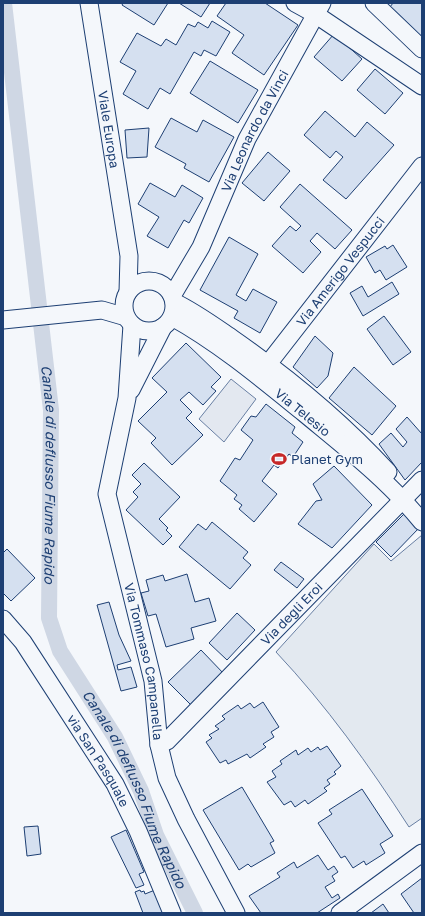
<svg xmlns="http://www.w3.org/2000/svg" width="425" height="916" font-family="'Golos Text',sans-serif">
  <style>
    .green { fill: #e3e9f0; stroke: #687fa3 }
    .parking { fill: #e3e8f0; stroke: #687fa3 }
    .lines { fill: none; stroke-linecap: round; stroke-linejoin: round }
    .canal { stroke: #cfd7e4; stroke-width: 16 }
    .building { fill: #d5e0f0; stroke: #1d3f73 }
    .minor-casing { stroke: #1d3f73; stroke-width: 19 }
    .minor { stroke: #f4f7fb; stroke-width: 17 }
    .labels { text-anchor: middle; stroke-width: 3; stroke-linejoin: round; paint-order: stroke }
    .street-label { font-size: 13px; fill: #1d3f73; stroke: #f4f7fb }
    .poi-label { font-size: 13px; fill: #1d3f73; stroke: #f4f7fb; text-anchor: start }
    .water-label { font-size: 14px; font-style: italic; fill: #1d3f73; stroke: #f4f7fb }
  </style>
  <rect width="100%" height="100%" fill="#f4f7fb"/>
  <path class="green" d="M 422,535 L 422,818 L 409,827 C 369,765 326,705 276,652 L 374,544 L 391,561 Z"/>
  <path class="parking" d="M 231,379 L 256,399 L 224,442 L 199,419 Z"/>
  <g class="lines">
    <path class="canal" id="s1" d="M 4,3 L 51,410 L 49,618 L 60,651 L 115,737 L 141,791 L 156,835 L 195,913"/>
  </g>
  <path class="building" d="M 123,3 L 168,3 L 154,25 L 122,5 Z
    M 179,3 L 210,3 L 201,17 Z
    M 226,3 L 265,3 L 298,25 L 264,75 L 232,53 L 244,35 L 217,16 Z
    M 393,3 L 422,3 L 422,37 L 390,7 Z
    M 212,21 L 230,32 L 216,56 L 204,50 L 201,56 L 194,52 L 170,94 L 160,88 L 148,109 L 123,94 L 136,71 L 120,62 L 137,33 L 161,46 L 166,39 L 176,45 L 188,24 L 195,27 L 198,22 L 208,28 Z
    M 334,34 L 362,59 L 342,81 L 314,57 Z
    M 210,61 L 258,90 L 238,123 L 190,93 Z
    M 375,69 L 403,93 L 385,114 L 357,90 Z
    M 325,111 L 355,137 L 367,122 L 394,145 L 346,199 L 323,180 L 343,157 L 336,151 L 330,158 L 304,135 Z
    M 171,118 L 197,132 L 203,120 L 234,137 L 209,182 L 184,168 L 186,164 L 155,147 Z
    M 149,128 L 147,157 L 127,158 L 125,130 Z
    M 268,152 L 290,171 L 264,201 L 242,183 Z
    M 150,183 L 175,197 L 182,185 L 203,198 L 189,223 L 184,220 L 168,248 L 147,236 L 159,217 L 138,204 Z
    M 300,184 L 352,230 L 335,249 L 317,233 L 310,241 L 321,252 L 303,273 L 272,246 L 290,226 L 296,231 L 301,226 L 280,207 Z
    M 229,237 L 258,254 L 236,295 L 246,301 L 253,289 L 277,302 L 260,333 L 234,318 L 238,311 L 200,290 Z
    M 393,245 L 407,267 L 386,280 L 380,270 L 375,273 L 366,257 L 385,246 L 387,249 Z
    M 392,282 L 399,294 L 363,316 L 350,293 L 362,286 L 368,297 Z
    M 384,316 L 411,352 L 393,365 L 367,329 Z
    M 315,336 L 333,353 L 328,376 L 317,388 L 293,367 Z
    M 186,343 L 221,377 L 211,387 L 216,391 L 203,405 L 189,392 L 180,400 L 192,412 L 186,418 L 203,435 L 172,465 L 151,443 L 156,438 L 138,421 L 167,392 L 152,378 Z
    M 354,367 L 396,406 L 372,435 L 329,398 Z
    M 266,404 L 295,427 L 292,433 L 303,442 L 293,457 L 289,454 L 278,468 L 274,465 L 262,481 L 277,494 L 254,522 L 239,509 L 242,505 L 234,499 L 237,495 L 220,481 L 235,458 L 240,460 L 253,440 L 241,430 L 251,416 L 256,417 Z
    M 407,417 L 422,434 L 422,462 L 405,480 L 379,444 L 391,433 L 403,447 L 407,442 L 396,429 Z
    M 144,463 L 180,497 L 159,519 L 168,528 L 166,530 L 172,536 L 163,545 L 126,510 L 138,497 L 133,492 L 141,484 L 132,475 Z
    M 334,466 L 372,505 L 332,548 L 298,524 L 316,501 L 322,500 L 313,484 Z
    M 404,514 L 419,528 L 391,557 L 376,542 Z
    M 212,522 L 248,552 L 243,558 L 251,565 L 230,589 L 179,547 L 198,524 L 206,530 Z
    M 7,549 L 35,578 L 11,601 L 3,593 L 3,553 Z
    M 281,562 L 304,579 L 297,588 L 274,570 Z
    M 187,574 L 195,602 L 209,598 L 216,621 L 191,628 L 194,639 L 166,647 L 156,614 L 148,616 L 141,593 L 149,591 L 146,580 L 163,575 L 165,581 Z
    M 109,602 L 119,635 L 131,661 L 117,665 L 118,670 L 131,667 L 137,687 L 121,691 L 97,605 Z
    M 237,613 L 255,630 L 227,660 L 209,643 Z
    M 201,650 L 225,675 L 192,706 L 168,682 Z
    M 263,702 L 279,727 L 271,732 L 274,737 L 263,744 L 266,747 L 250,758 L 247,754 L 228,764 L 226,760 L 220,763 L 206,742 L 212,738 L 209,735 L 219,729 L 215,726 L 225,719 L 222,716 L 238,705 L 241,709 L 250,703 L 254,708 Z
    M 327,746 L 341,766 L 334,772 L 336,774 L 327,780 L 330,784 L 324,788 L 327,791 L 308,804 L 305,800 L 295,807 L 291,801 L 284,805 L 267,782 L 276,777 L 272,771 L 282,764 L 280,761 L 296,750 L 298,755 L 308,748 L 311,752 L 318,747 L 320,750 Z
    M 242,787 L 274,841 L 270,843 L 275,853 L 251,867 L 248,864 L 239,870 L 203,810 Z
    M 362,789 L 393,836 L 380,844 L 385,853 L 366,865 L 364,861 L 353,868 L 345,856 L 341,858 L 318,823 L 332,814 L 329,810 Z
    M 38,826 L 41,854 L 27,856 L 24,827 Z
    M 126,830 L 144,872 L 139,874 L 144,885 L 136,888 L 111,837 Z
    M 318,855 L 328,870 L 334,866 L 338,872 L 332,876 L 335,881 L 325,887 L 332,898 L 338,894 L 340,898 L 317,913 L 261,913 L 249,896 L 280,877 L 277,873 L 294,862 L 297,868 Z
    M 422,878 L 422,913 L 414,913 L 401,894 Z
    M 140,890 L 141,892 L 144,891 L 145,894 L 155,890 L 163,911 L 163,913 L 143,913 L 135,892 Z
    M 383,904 L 389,913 L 371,913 Z"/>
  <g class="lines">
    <g class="minor-casing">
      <g id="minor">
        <path id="s2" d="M 89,3 L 129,256 L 128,292"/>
        <path d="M 295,3 L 315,14 L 422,86"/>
        <path d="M 374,3 L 422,49"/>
        <circle cx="149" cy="306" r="25"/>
        <path id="s3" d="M 172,296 L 201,247 L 247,139 L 322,3"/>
        <path d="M 174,302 C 195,312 214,326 233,339 C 289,378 342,422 388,472"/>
        <path id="s4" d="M 172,317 C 219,343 262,379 304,413 C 345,447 388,480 422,522"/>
        <path d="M 3,320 L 102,310 L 126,317"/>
        <path id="s5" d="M 132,325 L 127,398 L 107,494 L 153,681 L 159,745 L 167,778 L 186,819 L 236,913"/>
        <path id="s6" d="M 261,373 L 422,166"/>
        <path d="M 131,390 L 163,327"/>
        <path id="s7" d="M 3,619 L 23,642 L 115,784 L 138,831 L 172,913"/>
        <path id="s8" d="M 159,745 L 167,741 L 422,480"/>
        <path d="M 340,913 L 422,853"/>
      </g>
    </g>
    <use href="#minor" class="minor"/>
  </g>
  <defs>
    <g id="stadium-bare" transform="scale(1.2)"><path d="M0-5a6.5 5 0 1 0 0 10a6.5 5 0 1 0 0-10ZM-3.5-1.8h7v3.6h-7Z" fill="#c62828" stroke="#f4f7fb" stroke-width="2.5" paint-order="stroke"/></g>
  </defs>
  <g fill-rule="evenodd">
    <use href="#stadium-bare" x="279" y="459"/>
  </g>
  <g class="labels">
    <g class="street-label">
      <text dy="5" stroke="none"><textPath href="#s2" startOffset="128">Viale Europa</textPath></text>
      <text dy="5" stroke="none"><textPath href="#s3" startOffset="185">Via Leonardo da Vinci</textPath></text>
      <text dy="5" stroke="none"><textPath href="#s6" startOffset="129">Via Amerigo Vespucci</textPath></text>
      <text dy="5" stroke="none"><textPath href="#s4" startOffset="162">Via Telesio</textPath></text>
      <text dy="5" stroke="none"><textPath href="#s8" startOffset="187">Via degli Eroi</textPath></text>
      <text dy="5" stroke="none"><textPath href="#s5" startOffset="343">Via Tommaso Campanella</textPath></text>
      <text dy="5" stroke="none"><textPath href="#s7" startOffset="171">via San Pasquale</textPath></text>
    </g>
    <g class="poi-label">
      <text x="291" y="464">Planet Gym</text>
    </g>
    <g class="water-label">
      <text dy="5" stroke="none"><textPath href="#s1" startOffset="474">Canale di deflusso Fiume Rapido</textPath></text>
      <text dy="5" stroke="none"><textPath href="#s1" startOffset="810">Canale di deflusso Fiume Rapido</textPath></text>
    </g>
  </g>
  <rect width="425" height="916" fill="none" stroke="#1d3f73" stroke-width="8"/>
</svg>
